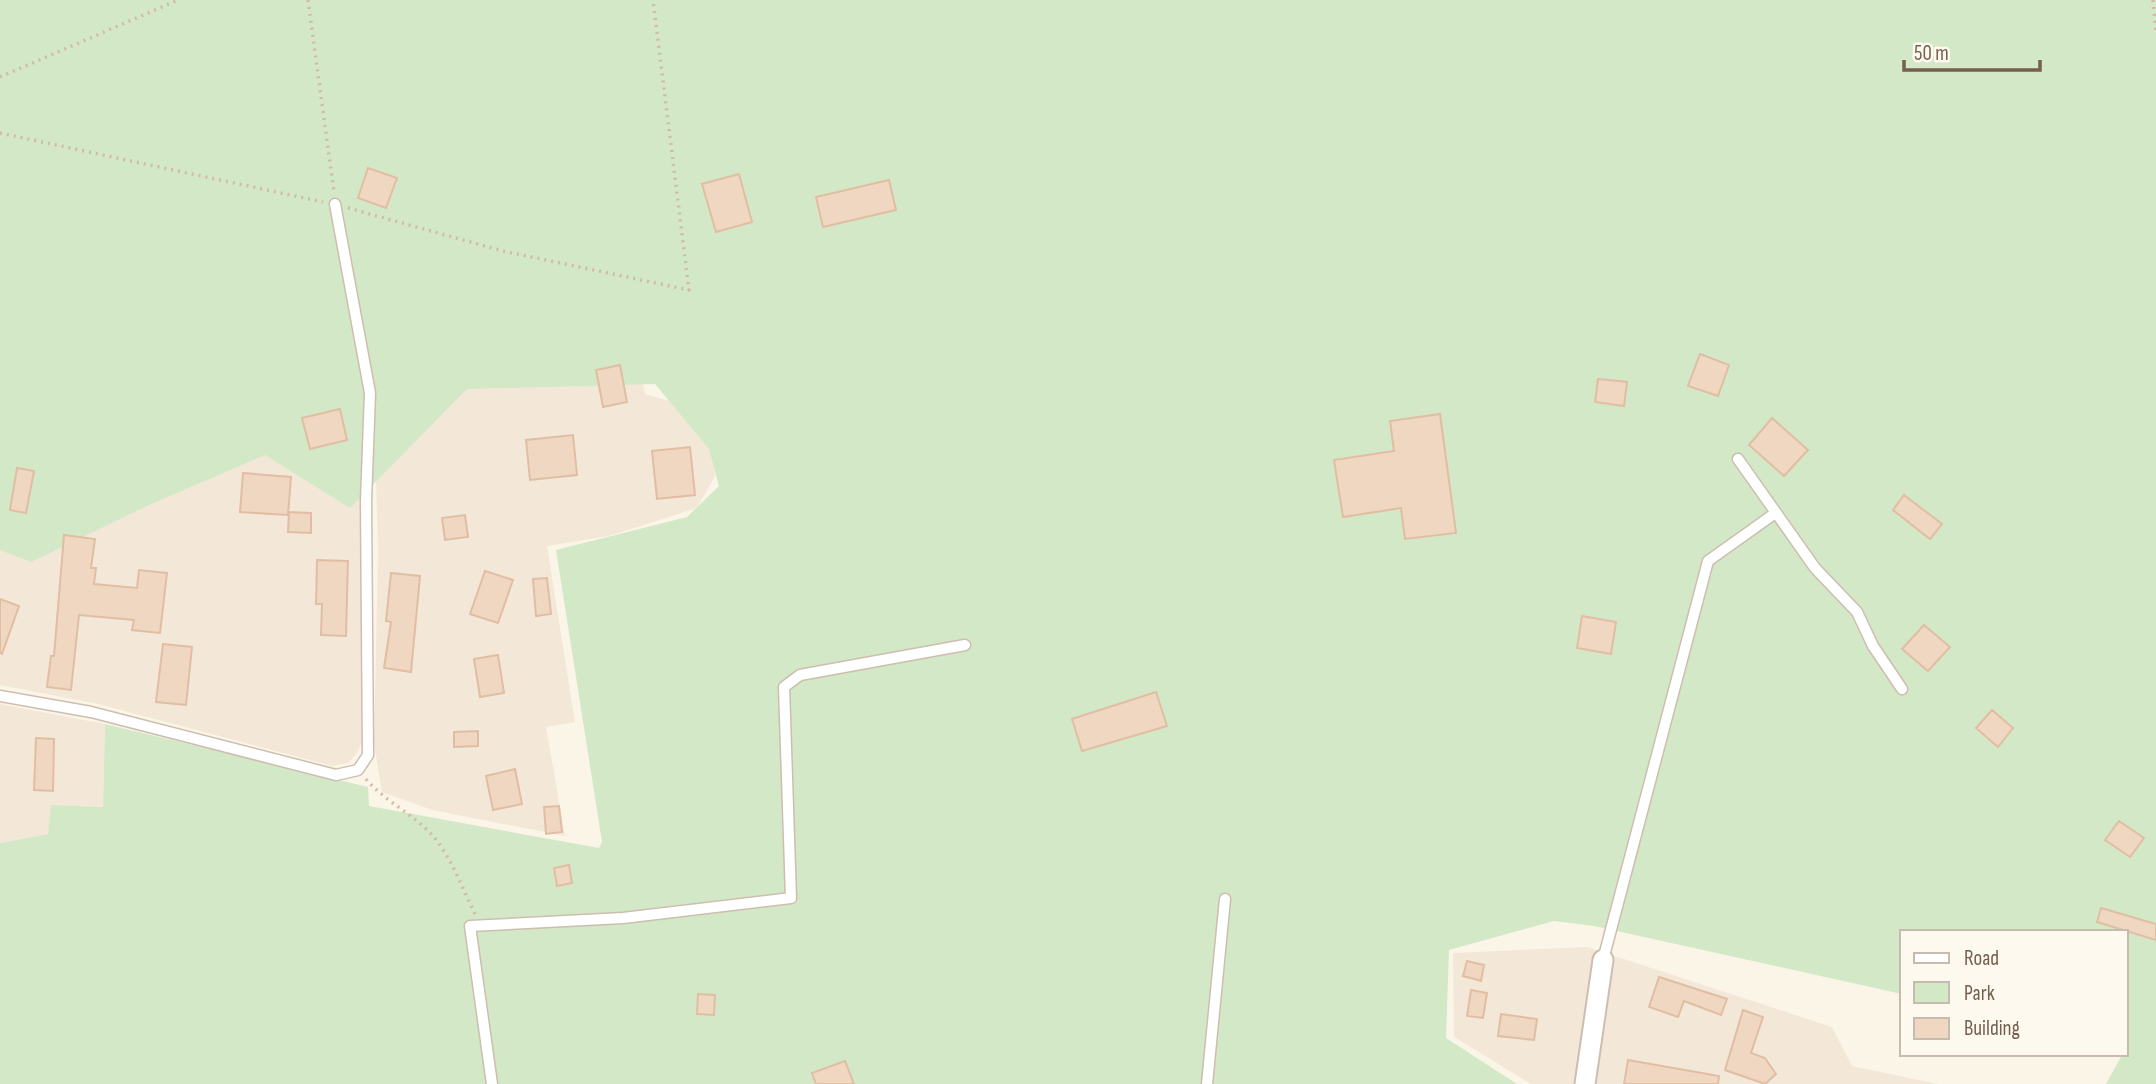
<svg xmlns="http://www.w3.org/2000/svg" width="2156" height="1084" font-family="'Sofia Sans Condensed',sans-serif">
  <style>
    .residential { fill: #f3e8d7 }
    .green { fill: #d3e8c7 }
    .building { fill: #efd7c2; stroke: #e1bea3; stroke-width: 2 }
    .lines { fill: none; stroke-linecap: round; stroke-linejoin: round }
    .lane-casing { stroke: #cdbeaf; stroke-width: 13 }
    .street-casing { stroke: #cdbeaf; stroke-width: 23 }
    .path { stroke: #d4baa4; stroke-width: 3.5; stroke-dasharray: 2 5; stroke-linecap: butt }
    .lane { stroke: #fff; stroke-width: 10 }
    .street { stroke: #fff; stroke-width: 19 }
  </style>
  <rect width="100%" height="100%" fill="#fbf5e8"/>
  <path class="residential" d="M 634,345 L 645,394 L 708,412 L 715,476 L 697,508 L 609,536 L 547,546 L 575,722 L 546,727 L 565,836 L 432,810 L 382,792 L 374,744 L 378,551 L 374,406 L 420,365 Z
    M 363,385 L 362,742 L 357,753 L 348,763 L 332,766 L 98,704 L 0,685 L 0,444 Z
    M 0,704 L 105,724 L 103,807 L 52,805 L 48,834 L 0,843 Z
    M 1587,947 L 1832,1027 L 1852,1066 L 1938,1084 L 1531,1084 L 1454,1037 L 1453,953 Z"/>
  <path class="green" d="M 0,0 L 2156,0 L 2156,1084 L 2106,1084 L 2122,1055 L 2109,1054 L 2126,1054 L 2126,932 L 1902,932 L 1902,994 L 1594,926 L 1554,921 L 1449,950 L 1446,1038 L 1517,1084 L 0,1084 L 0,843 L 48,834 L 51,805 L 103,807 L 105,724 L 368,787 L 369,806 L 599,848 L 602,842 L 556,550 L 687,517 L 719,486 L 709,449 L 655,384 L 467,389 L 350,508 L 265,455 L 149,505 L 31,562 L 0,550 Z"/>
  <path class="building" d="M 368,168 L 397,178 L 386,208 L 358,198 Z
    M 739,174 L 752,222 L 716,232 L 702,184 Z
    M 889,180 L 896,210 L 823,227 L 816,197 Z
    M 1700,354 L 1729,365 L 1718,396 L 1688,386 Z
    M 620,365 L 627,402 L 603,407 L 596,370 Z
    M 1598,379 L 1627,382 L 1624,406 L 1595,402 Z
    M 340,409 L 347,440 L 310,449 L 302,418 Z
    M 1440,414 L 1456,533 L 1405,539 L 1401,508 L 1343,517 L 1334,460 L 1394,451 L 1390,421 Z
    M 1772,418 L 1808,450 L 1784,476 L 1749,445 Z
    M 573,435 L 577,475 L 530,480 L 526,440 Z
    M 690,447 L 695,495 L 657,499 L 652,451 Z
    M 17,468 L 34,471 L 26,513 L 10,510 Z
    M 243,473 L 291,477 L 288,515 L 240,512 Z
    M 1904,495 L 1942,524 L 1930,539 L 1893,510 Z
    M 289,512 L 311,513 L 311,533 L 288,532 Z
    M 465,515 L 468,537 L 445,540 L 442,518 Z
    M 64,535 L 95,539 L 91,568 L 96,568 L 94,584 L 137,588 L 139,570 L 167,573 L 160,633 L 132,630 L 134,620 L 79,615 L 71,690 L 47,687 L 51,656 L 54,656 Z
    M 317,560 L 348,561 L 346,636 L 321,635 L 322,604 L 316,604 Z
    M 485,571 L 513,580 L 498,623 L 470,614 Z
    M 391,573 L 420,576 L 411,672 L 384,668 L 391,622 L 386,621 Z
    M 547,578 L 551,614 L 536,616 L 533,579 Z
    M 0,599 L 19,606 L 2,654 L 0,653 Z
    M 1582,616 L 1616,622 L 1611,654 L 1577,648 Z
    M 1924,625 L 1950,647 L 1928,671 L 1902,649 Z
    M 163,644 L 192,647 L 186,705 L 156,702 Z
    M 498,655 L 504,693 L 480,697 L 474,659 Z
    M 1156,692 L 1167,726 L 1082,751 L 1072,719 Z
    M 1992,710 L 2013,728 L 1998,747 L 1976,728 Z
    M 478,731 L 478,746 L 454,747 L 454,732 Z
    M 36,738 L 54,739 L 53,791 L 34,790 Z
    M 515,769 L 522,804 L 493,810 L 486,776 Z
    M 559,806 L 562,832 L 546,834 L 544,807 Z
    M 2119,821 L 2144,838 L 2130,857 L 2105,840 Z
    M 569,865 L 572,883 L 557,886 L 554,868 Z
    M 2101,908 L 2156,924 L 2156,940 L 2097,922 Z
    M 1467,961 L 1484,965 L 1481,981 L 1463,976 Z
    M 1659,977 L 1727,999 L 1721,1015 L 1684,1001 L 1678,1017 L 1649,1007 Z
    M 1471,990 L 1487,993 L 1483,1018 L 1467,1016 Z
    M 698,994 L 715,995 L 714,1015 L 697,1014 Z
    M 1743,1010 L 1763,1017 L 1751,1053 L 1765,1058 L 1776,1074 L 1765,1084 L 1725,1070 Z
    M 1501,1014 L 1537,1019 L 1534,1040 L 1498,1036 Z
    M 1628,1060 L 1719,1076 L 1718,1084 L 1624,1084 Z
    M 845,1061 L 854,1084 L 816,1084 L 812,1073 Z"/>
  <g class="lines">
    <g class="lane-casing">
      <path id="lane" d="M 1738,459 L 1815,568 L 1857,612 L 1873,646 L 1902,689
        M 0,696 L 91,712 L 336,775 L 358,770 L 368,755 L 366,501 L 370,393 L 335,204
        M 1603,960 L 1708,561 L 1774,514
        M 492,1084 L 470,926 L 623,918 L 791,898 L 784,687 L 800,675 L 965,645
        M 1207,1084 L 1225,899"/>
    </g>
    <g class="street-casing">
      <path id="street" d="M 1585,1084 L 1603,960"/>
    </g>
    <path class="path" d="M 308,0 L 334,192
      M 2153,0 L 2156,33
      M 0,77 L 178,0
      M 0,133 L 323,202
      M 348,208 L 503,251 L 689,290 L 653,0
      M 366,779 C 386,803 417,815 437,841 C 453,862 463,890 475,914"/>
    <use href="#lane" class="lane"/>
    <use href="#street" class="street"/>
  </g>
  <rect x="1900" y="930" width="228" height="126" fill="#fef9ef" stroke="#c7bbae" stroke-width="2"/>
  <rect x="1914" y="953" width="35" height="10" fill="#ffffff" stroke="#c7bbae" stroke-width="2"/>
  <text x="1964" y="965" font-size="21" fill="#745e4d">Road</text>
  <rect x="1914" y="982" width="35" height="21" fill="#d3e8c7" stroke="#c7bbae" stroke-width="2"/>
  <text x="1964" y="1000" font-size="21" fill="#745e4d">Park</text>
  <rect x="1914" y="1018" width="35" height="21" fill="#efd7c2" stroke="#c7bbae" stroke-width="2"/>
  <text x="1964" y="1035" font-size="21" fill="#745e4d">Building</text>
  <path d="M1904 60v10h136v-10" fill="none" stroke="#745e4d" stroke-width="3.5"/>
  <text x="1914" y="60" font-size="21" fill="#745e4d" stroke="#fef9ef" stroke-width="5" paint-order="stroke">50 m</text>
</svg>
